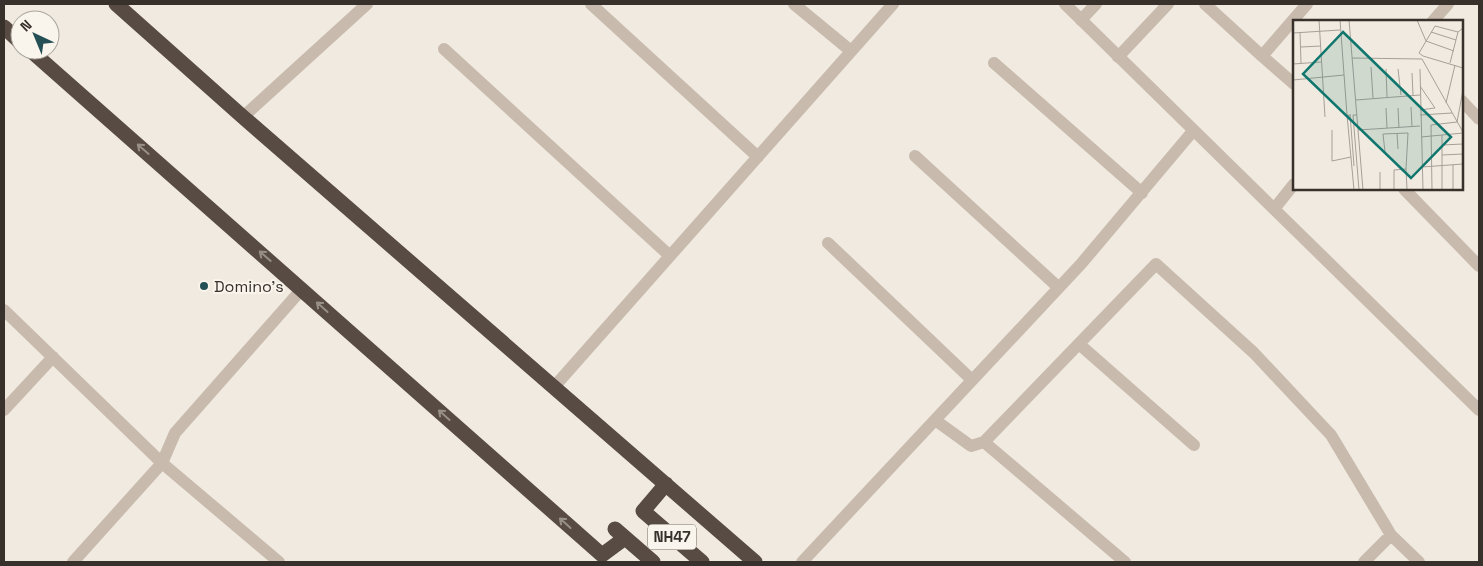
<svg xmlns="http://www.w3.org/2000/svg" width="1483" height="566" font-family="'Space Grotesk',sans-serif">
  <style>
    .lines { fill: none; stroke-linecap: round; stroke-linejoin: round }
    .minor { stroke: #c8bbad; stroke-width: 12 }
    .highway { stroke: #574b43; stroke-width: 15 }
    .oneway { stroke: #988f87 }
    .poi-dot { fill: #244f55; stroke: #f9f4ec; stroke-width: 2 }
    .labels { text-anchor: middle; stroke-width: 4; stroke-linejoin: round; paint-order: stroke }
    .shield { fill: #f9f4ec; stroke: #716b65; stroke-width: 1 }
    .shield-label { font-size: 15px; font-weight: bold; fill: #37302b }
    .poi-label { font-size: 16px; fill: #37302b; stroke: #f9f4ec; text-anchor: start }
    .inset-road { fill: none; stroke: #a7a098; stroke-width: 1 }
    .view { fill: #0f766e; fill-opacity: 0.15; stroke: #0f766e; stroke-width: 2.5 }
    .inset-edge { fill: none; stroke: #37302b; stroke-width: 2.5 }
  </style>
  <rect width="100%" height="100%" fill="#f1eae0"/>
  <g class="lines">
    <path class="minor" d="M 591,4 L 758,157
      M 794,4 L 851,51
      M 1065,4 L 1479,410
      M 1205,4 L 1262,56
      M 1081,20 L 1096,4
      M 1433,21 L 1448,4
      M 444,49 L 670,256
      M 1118,57 L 1168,4
      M 994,63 L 1142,193
      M 1294,84 L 1262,56 L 1307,4
      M 1462,101 L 1479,119
      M 243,117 L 367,4
      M 915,156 L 1058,287
      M 1404,189 L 1479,266
      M 1274,209 L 1294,184
      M 828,243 L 972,380
      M 4,310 L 162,463 L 279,562
      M 1079,344 L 1194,445
      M 554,387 L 893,4
      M 4,410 L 53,357
      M 935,420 L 971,446 L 984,442
      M 73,562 L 162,463 L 175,433 L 302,289
      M 802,562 L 1081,264 L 1193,131
      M 1125,562 L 984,442 L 1156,264 L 1254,353 L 1331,435 L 1391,535
      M 1364,562 L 1391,535 L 1419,562"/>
    <path class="highway" d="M 116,4 L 243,117 L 755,562
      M 4,27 L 20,42
      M 30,50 L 602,555 L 625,538
      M 666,484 L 643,511 L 702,562
      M 615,529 L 653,562"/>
  </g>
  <defs><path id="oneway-shaft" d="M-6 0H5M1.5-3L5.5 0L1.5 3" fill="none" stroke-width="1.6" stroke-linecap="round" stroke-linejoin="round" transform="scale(1.25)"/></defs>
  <g class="oneway">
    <use href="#oneway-shaft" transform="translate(143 149) rotate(-139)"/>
    <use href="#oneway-shaft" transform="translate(265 256) rotate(-139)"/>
    <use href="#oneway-shaft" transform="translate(322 307) rotate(-138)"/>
    <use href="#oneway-shaft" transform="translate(444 415) rotate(-138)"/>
    <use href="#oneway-shaft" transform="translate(565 523) rotate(-138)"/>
  </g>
  <circle class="poi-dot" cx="204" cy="286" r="5"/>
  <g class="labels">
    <rect class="shield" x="648" y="524.5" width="48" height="25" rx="4"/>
    <g class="shield-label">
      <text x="672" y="542">NH47</text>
    </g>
    <g class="poi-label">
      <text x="214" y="292">Domino's</text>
    </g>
  </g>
  <g transform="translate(1293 20)">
    <rect width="170" height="170" fill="#f1eae0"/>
    <path class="inset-road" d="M 26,0 L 32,97M 47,0 L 54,95 L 57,96M 56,0 L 65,110M 124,0 L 133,21 L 161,31M 7,12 L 8,43M 138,12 L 163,20M 0,13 L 47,10M 8,27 L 28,26M 130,36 L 126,33 L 142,6 L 165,12M 130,36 L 170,48M 59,38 L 129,39 L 170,112M 157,43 L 165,12 L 170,8M 0,44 L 28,42M 78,47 L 80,78M 93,49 L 94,77M 105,49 L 108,75M 127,49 L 130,170M 119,53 L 120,75M 0,60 L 51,55M 63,80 L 127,75M 153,83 L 162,45M 118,87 L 119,107M 93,88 L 94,108M 105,88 L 106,108M 127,90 L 142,88 L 127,66M 57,94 L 61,146M 54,95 L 61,170M 64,95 L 60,95 L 66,170M 127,95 L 159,93M 39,110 L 39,141 L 58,137M 65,110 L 127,106M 65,110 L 70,170M 104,113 L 105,129M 149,115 L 149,170M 128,117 L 170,113M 149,125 L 170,124M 92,132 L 90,114 L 115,113 L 113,149M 149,135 L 170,134M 160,145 L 160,170M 129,147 L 170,144M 87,152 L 87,170M 101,170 L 101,150 L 113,149 L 114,170M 139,170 L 138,105 L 164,102 L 170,70"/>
    <path class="view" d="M 50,12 L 158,117 L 118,158 L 10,54 Z"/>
    <rect width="170" height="170" class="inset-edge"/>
  </g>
  <rect width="1483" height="566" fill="none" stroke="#37302b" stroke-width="10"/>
  <g transform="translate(35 35) rotate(316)"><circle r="24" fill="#f9f4ec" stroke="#aba69f"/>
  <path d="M0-4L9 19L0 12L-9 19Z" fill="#244f55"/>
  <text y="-8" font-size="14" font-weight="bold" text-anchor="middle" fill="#37302b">N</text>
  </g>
</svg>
